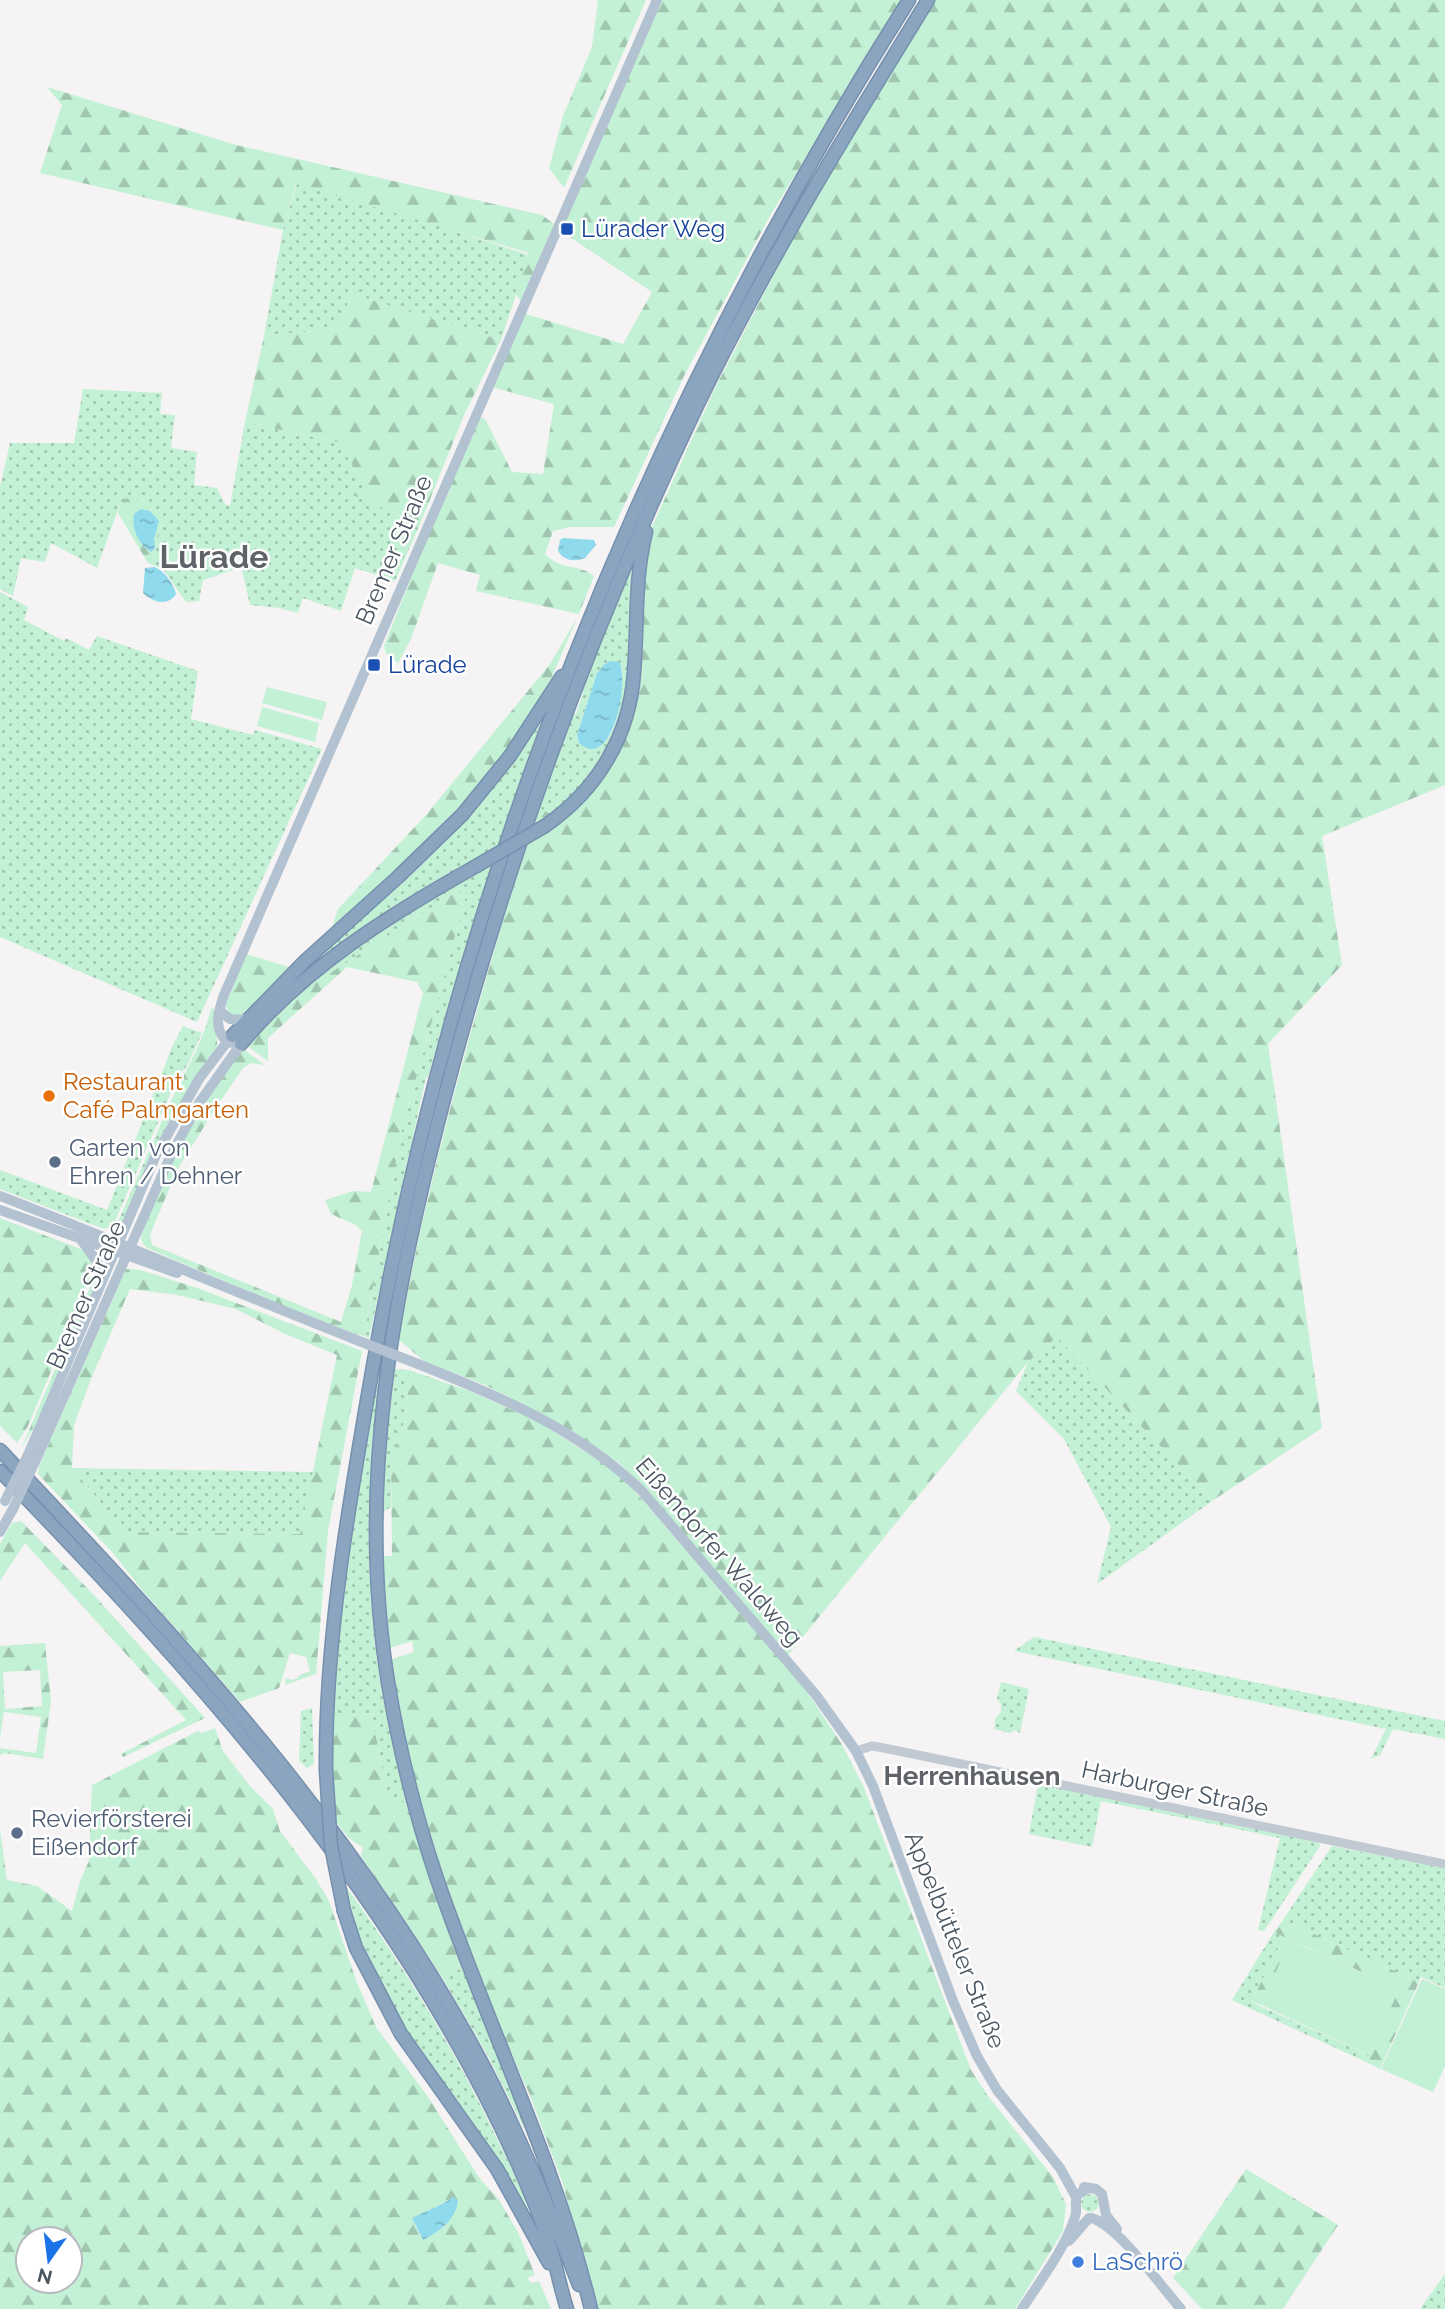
<svg xmlns="http://www.w3.org/2000/svg" width="1445" height="2309" font-family="Raleway,sans-serif">
  <style>
    .grass { fill: url(#grass-dots); fill-rule: evenodd }
    .forest { fill: url(#forest-firs); fill-rule: evenodd }
    .garden { fill: #c3f1d5 }
    .water { fill: url(#water-ripples) }
    .lines { fill: none; stroke-linecap: round; stroke-linejoin: round }
    .highway-casing { stroke: #7690ad; stroke-width: 15 }
    .minor { stroke: #c1cad2; stroke-width: 9 }
    .major { stroke: #b3c2d1; stroke-width: 10 }
    .highway { stroke: #8ba5c1; stroke-width: 12 }
    .highway-bridge-casing { stroke: #7690ad; stroke-width: 15; stroke-linecap: butt }
    .major-bridge { stroke: #b3c2d1; stroke-width: 10 }
    .highway-bridge { stroke: #8ba5c1; stroke-width: 12 }
    .transit-dot { fill: #1a4fb4; stroke: #fff; stroke-width: 2.5 }
    .food-dot { fill: #e8710a; stroke: #fff; stroke-width: 2.5 }
    .service-dot { fill: #5c6f8a; stroke: #fff; stroke-width: 2.5 }
    .shop-dot { fill: #3f7fe0; stroke: #fff; stroke-width: 2.5 }
    .labels { text-anchor: middle; stroke-width: 5; stroke-linejoin: round; paint-order: stroke }
    .transit-label { font-size: 24px; fill: #164399; stroke: #fff; text-anchor: start }
    .street-label { font-size: 24px; fill: #4a5661; stroke: #fff }
    .food-label { font-size: 24px; fill: #c56008; stroke: #fff; text-anchor: start }
    .service-label { font-size: 24px; fill: #4e5e75; stroke: #fff; text-anchor: start }
    .shop-label { font-size: 24px; fill: #366cbe; stroke: #fff; text-anchor: start }
    .neighbourhood-label { font-size: 26px; font-weight: bold; fill: #5f6368; stroke: #fff }
    .district-label { font-size: 32px; font-weight: bold; fill: #5f6368; stroke: #fff }
  </style>
  <defs>
    <pattern id="grass-dots" width="8" height="8" patternUnits="userSpaceOnUse" patternTransform="scale(1.75)"><rect width="8" height="8" fill="#c3f1d5"/><path d="M2 2h.1M6 6h.1" fill="none" stroke="#a0c6b0" stroke-width="1.8" stroke-linecap="round"/></pattern>
    <pattern id="forest-firs" width="22" height="20" patternUnits="userSpaceOnUse" patternTransform="scale(1.75)"><rect width="22" height="20" fill="#c3f1d5"/><path d="M5 1l3.5 6h-7zM16 11l3.5 6h-7z" fill="#a0c6b0"/></pattern>
    <pattern id="water-ripples" width="26" height="14" patternUnits="userSpaceOnUse" patternTransform="scale(1.75)"><rect width="26" height="14" fill="#90daee"/><path d="M2 4q2-2 4 0t4 0M15 11q2-2 4 0t4 0" fill="none" stroke="#78b4c4"/></pattern>
  </defs>
  <rect width="100%" height="100%" fill="#f5f3f3"/>
  <path class="grass" d="M 298,180 L 529,255 L 501,340 L 352,294 L 337,329 L 264,336 L 283,230 Z
    M 83,389 L 162,393 L 160,414 L 175,415 L 171,448 L 197,452 L 194,485 L 217,488 L 225,504 L 230,506 L 245,422 L 343,443 L 367,492 L 346,492 L 420,524 L 395,581 L 355,568 L 341,611 L 303,598 L 298,613 L 279,608 L 250,605 L 238,552 L 235,553 L 233,570 L 203,580 L 199,601 L 186,602 L 163,569 L 153,565 L 161,523 L 151,512 L 149,503 L 122,499 L 97,568 L 51,543 L 45,562 L 21,558 L 13,596 L 0,589 L 0,487 L 10,443 L 74,443 Z
    M 631,568 L 629,683 L 613,742 L 585,785 L 553,815 L 539,808 L 573,714 L 576,714 L 583,693 L 581,691 ZM 622,668 C 622,690 620,735 598,747 C 587,747 578,748 577,735 L 597,673 L 599,670 Z
    M 0,592 L 28,607 L 24,620 L 64,641 L 66,638 L 89,650 L 97,636 L 198,671 L 191,719 L 253,735 L 255,730 L 322,749 L 197,1022 L 0,937 Z
    M 543,711 L 545,713 C 500,833 462,954 428,1077 L 426,1077 L 369,1338 L 364,1336 L 401,1134 L 466,896 L 457,891 L 318,981 L 307,985 C 361,937 421,902 483,867 L 486,853 L 405,902 L 336,949 L 290,988 L 244,1035 L 239,1036 L 239,1034 C 284,979 342,934 394,886 C 452,834 503,778 543,711 Z
    M 183,1026 L 202,1033 L 187,1066 L 178,1076 L 113,1226 L 104,1229 L 0,1189 L 0,1170 L 107,1210 L 173,1045 Z
    M 166,1112 L 172,1116 L 155,1148 L 121,1226 L 114,1231 Z
    M 392,1301 C 376,1409 362,1516 373,1625 C 378,1686 393,1744 406,1803 L 387,1799 L 372,1713 L 330,1718 C 340,1578 364,1439 392,1301 Z
    M 1057,1337 L 1212,1501 L 1097,1584 L 1111,1527 L 1064,1439 L 1016,1391 L 1028,1362 Z
    M 395,1369 L 409,1370 L 406,1416 L 399,1440 L 391,1455 L 391,1507 L 381,1513 L 385,1446 Z
    M 72,1468 L 313,1472 L 300,1534 L 125,1532 Z
    M 1034,1637 L 1445,1721 L 1445,1739 L 1393,1729 L 1380,1755 L 1371,1759 L 1386,1729 L 1014,1651 Z
    M 1001,1682 L 1029,1689 L 1020,1733 L 1015,1730 L 1010,1733 L 994,1729 L 996,1717 L 1001,1712 L 1001,1704 L 997,1699 Z
    M 312,1708 L 314,1764 L 307,1768 L 299,1761 L 301,1711 Z
    M 1038,1784 L 1319,1842 L 1320,1846 L 1264,1931 L 1258,1930 L 1280,1838 L 1101,1801 L 1092,1847 L 1029,1834 Z
    M 1332,1846 L 1445,1868 L 1445,1988 L 1421,1977 L 1419,1982 L 1283,1920 Z
    M 345,1885 C 402,1964 454,2048 496,2137 C 508,2161 524,2189 529,2215 C 483,2134 420,2064 377,1981 C 361,1951 353,1918 345,1885 Z
    M 1274,1932 L 1284,1937 L 1251,2002 L 1369,2055 L 1366,2062 L 1232,2000 Z
    M 462,1968 L 526,2126 L 524,2128 L 487,2054 L 442,1977 Z
    M1081 2203a9 9 0 1 1 18 0a9 9 0 1 1-18 0Z
    M 1445,2274 L 1445,2309 L 1420,2309 Z"/>
  <path class="forest" d="M 598,0 L 646,0 L 564,188 L 549,168 L 563,116 L 592,47 Z
    M 662,0 L 903,0 L 771,214 L 684,376 L 614,527 L 570,527 L 553,531 L 545,554 C 562,572 576,562 594,576 L 579,614 L 476,591 L 480,575 L 438,563 L 411,639 L 398,663 L 386,654 L 384,646 L 476,415 L 485,419 L 512,472 L 543,474 L 554,404 L 488,386 L 520,312 L 623,344 L 652,292 L 561,231 Z
    M 934,0 L 1445,0 L 1445,785 L 1322,836 L 1342,965 L 1268,1044 L 1322,1428 L 1212,1501 L 1057,1337 L 1028,1362 L 787,1656 L 639,1482 L 619,1463 L 531,1408 L 485,1385 L 424,1361 L 399,1340 C 416,1240 441,1141 468,1043 C 490,964 512,885 539,808 L 553,815 L 545,832 L 616,754 L 651,529 L 715,388 L 798,228 Z
    M 47,87 L 236,145 L 542,215 L 554,224 L 521,301 L 515,293 L 529,253 L 296,184 L 283,230 L 40,173 L 62,105 Z
    M 352,294 L 501,340 L 465,413 L 420,524 L 343,491 L 367,492 L 342,443 L 245,422 L 264,336 L 337,329 Z
    M 131,498 L 150,503 L 150,511 L 156,515 L 161,523 L 153,565 L 148,563 L 118,513 L 122,499 Z
    M 577,618 L 551,679 L 501,760 L 445,827 L 330,933 L 338,909 L 426,815 L 550,664 Z
    M 457,891 L 466,896 L 401,1134 L 364,1336 L 332,1327 L 147,1248 L 142,1242 L 141,1234 L 175,1156 L 207,1098 L 243,1049 L 265,1065 L 251,1063 L 243,1068 L 215,1109 L 177,1170 L 150,1235 L 152,1245 L 341,1322 L 352,1285 L 362,1231 L 354,1224 L 331,1214 L 325,1200 L 353,1191 L 371,1192 L 423,993 L 417,982 L 347,967 L 268,1038 L 268,1061 L 246,1045 L 307,985 L 318,981 Z
    M 246,954 L 292,968 L 241,1017 L 229,1013 L 226,1005 Z
    M 214,1008 C 213,1021 218,1033 217,1047 L 172,1116 L 166,1112 C 181,1077 202,1047 211,1009 Z
    M 0,1218 L 83,1250 L 94,1261 L 91,1276 L 28,1426 L 17,1443 L 0,1426 Z
    M 126,1269 L 141,1270 L 200,1289 L 362,1351 L 328,1531 L 316,1674 L 285,1685 L 286,1678 L 291,1680 L 298,1678 L 298,1676 L 310,1671 L 306,1657 L 290,1653 L 279,1688 L 240,1702 L 143,1591 L 113,1553 L 38,1474 L 39,1466 ZM 130,1289 L 177,1295 L 236,1309 L 285,1334 L 337,1355 L 300,1534 L 125,1532 L 72,1468 L 74,1425 L 91,1379 Z
    M 97,1271 L 95,1285 L 39,1419 L 21,1449 Z
    M 409,1370 L 472,1392 L 539,1422 L 620,1474 L 803,1686 L 841,1743 L 863,1785 L 971,2070 L 988,2096 L 1053,2177 L 1066,2204 L 1063,2231 L 1015,2309 L 597,2309 L 562,2181 L 529,2093 L 480,1983 L 456,1920 L 413,1786 L 389,1660 L 414,1652 L 412,1641 L 387,1649 L 381,1556 L 392,1556 L 391,1455 L 399,1440 L 406,1416 Z
    M 21,1521 L 92,1593 L 205,1718 L 123,1757 L 121,1754 L 186,1720 L 25,1543 L 0,1581 L 0,1544 L 12,1523 Z
    M 45,1643 L 51,1701 L 43,1759 L 4,1753 L 0,1755 L 0,1748 L 36,1753 L 41,1717 L 4,1712 L 0,1738 L 0,1646 ZM 40,1670 L 42,1706 L 5,1709 L 3,1672 Z
    M 372,1713 L 387,1799 L 406,1803 L 433,1890 L 462,1968 L 442,1977 L 361,1856 L 363,1848 L 349,1838 L 336,1822 L 330,1749 L 330,1718 Z
    M 215,1728 L 223,1751 L 250,1786 L 273,1809 L 280,1831 L 316,1879 L 329,1901 L 356,1980 L 376,2027 L 426,2094 L 480,2179 L 499,2200 L 518,2232 L 535,2275 L 527,2278 L 531,2283 L 539,2281 L 551,2309 L 0,2309 L 0,1829 L 7,1880 L 37,1886 L 72,1911 L 80,1881 L 89,1861 L 92,1785 L 198,1731 L 202,1733 ZM 448,2201 L 453,2216 L 444,2227 L 422,2240 L 412,2218 ZM 28,2239 L 70,2239 L 70,2281 L 28,2281 Z
    M 1283,1920 L 1419,1982 L 1380,2069 L 1366,2062 L 1399,1989 L 1291,1940 L 1261,2005 L 1251,2002 L 1284,1937 L 1274,1932 Z
    M 1246,2169 L 1338,2225 L 1283,2309 L 1202,2309 L 1173,2278 Z"/>
  <path class="garden" d="M 267,687 L 327,702 L 322,720 L 262,703 Z
    M 262,707 L 319,723 L 315,742 L 257,726 Z
    M 1290,1940 L 1399,1989 L 1369,2055 L 1261,2005 Z
    M 1422,1979 L 1445,1989 L 1445,2066 L 1433,2092 L 1381,2069 Z"/>
  <path class="water" d="M 141,509 L 150,511 L 159,521 L 154,539 L 155,548 L 151,552 C 139,544 131,529 134,514 Z
    M 563,538 L 594,540 L 596,545 L 585,558 C 575,562 564,561 558,551 L 560,540 Z
    M 154,567 C 165,571 173,583 176,594 C 168,607 152,602 143,593 L 145,568 Z
    M 610,661 L 619,662 C 630,681 612,773 579,743 L 577,735 L 597,673 L 604,665 Z
    M 453,2197 L 458,2201 C 455,2221 440,2231 423,2240 L 412,2218 C 425,2211 442,2206 453,2197 Z"/>
  <g class="lines">
    <g class="highway-casing">
      <path id="highway" d="M 545,826 C 597,790 630,736 634,672 C 638,625 634,579 646,532
        M 232,1036 L 305,961 L 398,877 L 462,815 L 510,756 L 562,676
        M 241,1044 C 306,966 391,914 478,865
        M 0,1450 C 179,1639 361,1835 484,2067 C 521,2138 550,2211 579,2285
        M 0,1471 C 200,1677 400,1899 518,2164 C 529,2189 540,2216 549,2243 C 556,2264 560,2287 567,2309
        M 326,1770 C 325,1635 350,1499 373,1366 C 458,881 646,415 909,0
        M 344,1911 L 356,1948 L 401,2034 L 497,2169 L 549,2263
        M 591,2309 C 555,2160 486,2023 437,1879 C 416,1817 400,1753 389,1688 C 355,1488 393,1296 443,1103 C 505,863 590,631 696,408 C 764,267 846,133 928,0"/>
    </g>
    <path class="minor" d="M 856,1751 L 872,1746 L 884,1748 L 1445,1864"/>
    <path class="major" d="M 221,1012 L 230,1019 L 246,1020
      M 241,1044 L 227,1042 C 213,1028 218,1012 224,995 L 657,0
      M 0,1196 C 119,1242 235,1292 354,1339
      M 0,1210 L 177,1273
      M 82,1241 L 98,1263 L 104,1277
      M 418,1364 C 501,1397 576,1428 641,1490 L 816,1695 L 856,1751 L 873,1786 L 953,2001 L 977,2056 L 997,2090 L 1060,2168 L 1076,2197
      M 28,1455 L 156,1155 L 199,1079 L 230,1038
      M 35,1462 L 171,1155 L 199,1103 L 241,1044
      M 0,1532 L 13,1509
      M 1084,2187 L 1096,2189 L 1102,2194 L 1106,2215 L 1117,2229
      M 1092,2218 C 1120,2228 1160,2285 1181,2309
      M 1069,2241 L 1089,2218
      M 1022,2309 C 1040,2281 1065,2249 1075,2217 C 1078,2209 1074,2203 1077,2195 L 1088,2188"/>
    <use href="#highway" class="highway"/>
    <g class="highway-bridge-casing">
      <path id="highway-bridge" d="M 478,865 L 545,826
        M 326,1770 L 331,1846 L 344,1911"/>
    </g>
    <path class="major-bridge" d="M 354,1339 L 418,1364
      M 5,1501 L 28,1455
      M 13,1509 L 35,1462"/>
    <use href="#highway-bridge" class="highway-bridge"/>
  </g>
  <g class="transit-dot">
    <rect x="560" y="222" width="14" height="14" rx="3.5"/>
    <rect x="367" y="658" width="14" height="14" rx="3.5"/>
  </g>
  <circle class="food-dot" cx="49" cy="1096" r="7"/>
  <g class="service-dot">
    <circle cx="55" cy="1162" r="7"/>
    <circle cx="17" cy="1833" r="7"/>
  </g>
  <circle class="shop-dot" cx="1078" cy="2262" r="7"/>
  <g class="labels">
    <g class="transit-label">
      <text x="581" y="237">Lürader Weg</text>
      <text x="388" y="673">Lürade</text>
    </g>
    <g class="street-label">
      <text transform="translate(394 550) rotate(-67)" y="8">Bremer Straße</text>
      <text transform="translate(86 1295) rotate(-66)" y="8">Bremer Straße</text>
      <text transform="translate(719 1552) rotate(49)" y="8">Eißendorfer Waldweg</text>
      <text transform="translate(1175 1789) rotate(12)" y="8">Harburger Straße</text>
      <text transform="translate(955 1940) rotate(68)" y="8">Appelbütteler Straße</text>
    </g>
    <g class="food-label">
      <text x="63" y="1090">Restaurant<tspan x="63" dy="28">Café Palmgarten</tspan></text>
    </g>
    <g class="service-label">
      <text x="69" y="1156">Garten von<tspan x="69" dy="28">Ehren / Dehner</tspan></text>
      <text x="31" y="1827">Revierförsterei<tspan x="31" dy="28">Eißendorf</tspan></text>
    </g>
    <g class="shop-label">
      <text x="1092" y="2270">LaSchrö</text>
    </g>
    <g class="neighbourhood-label">
      <text x="972" y="1785">Herrenhausen</text>
    </g>
    <g class="district-label">
      <text x="214" y="568">Lürade</text>
    </g>
  </g>
  <g transform="translate(49 2260) rotate(194)"><circle r="33" fill="#ffffff" stroke="#b7bbc0" stroke-width="2"/>
  <path d="M0-5L12 26L0 18L-12 26Z" fill="#1a73e8"/>
  <text y="-10" font-size="19" font-weight="bold" text-anchor="middle" fill="#4a5661">N</text>
  </g>
</svg>
